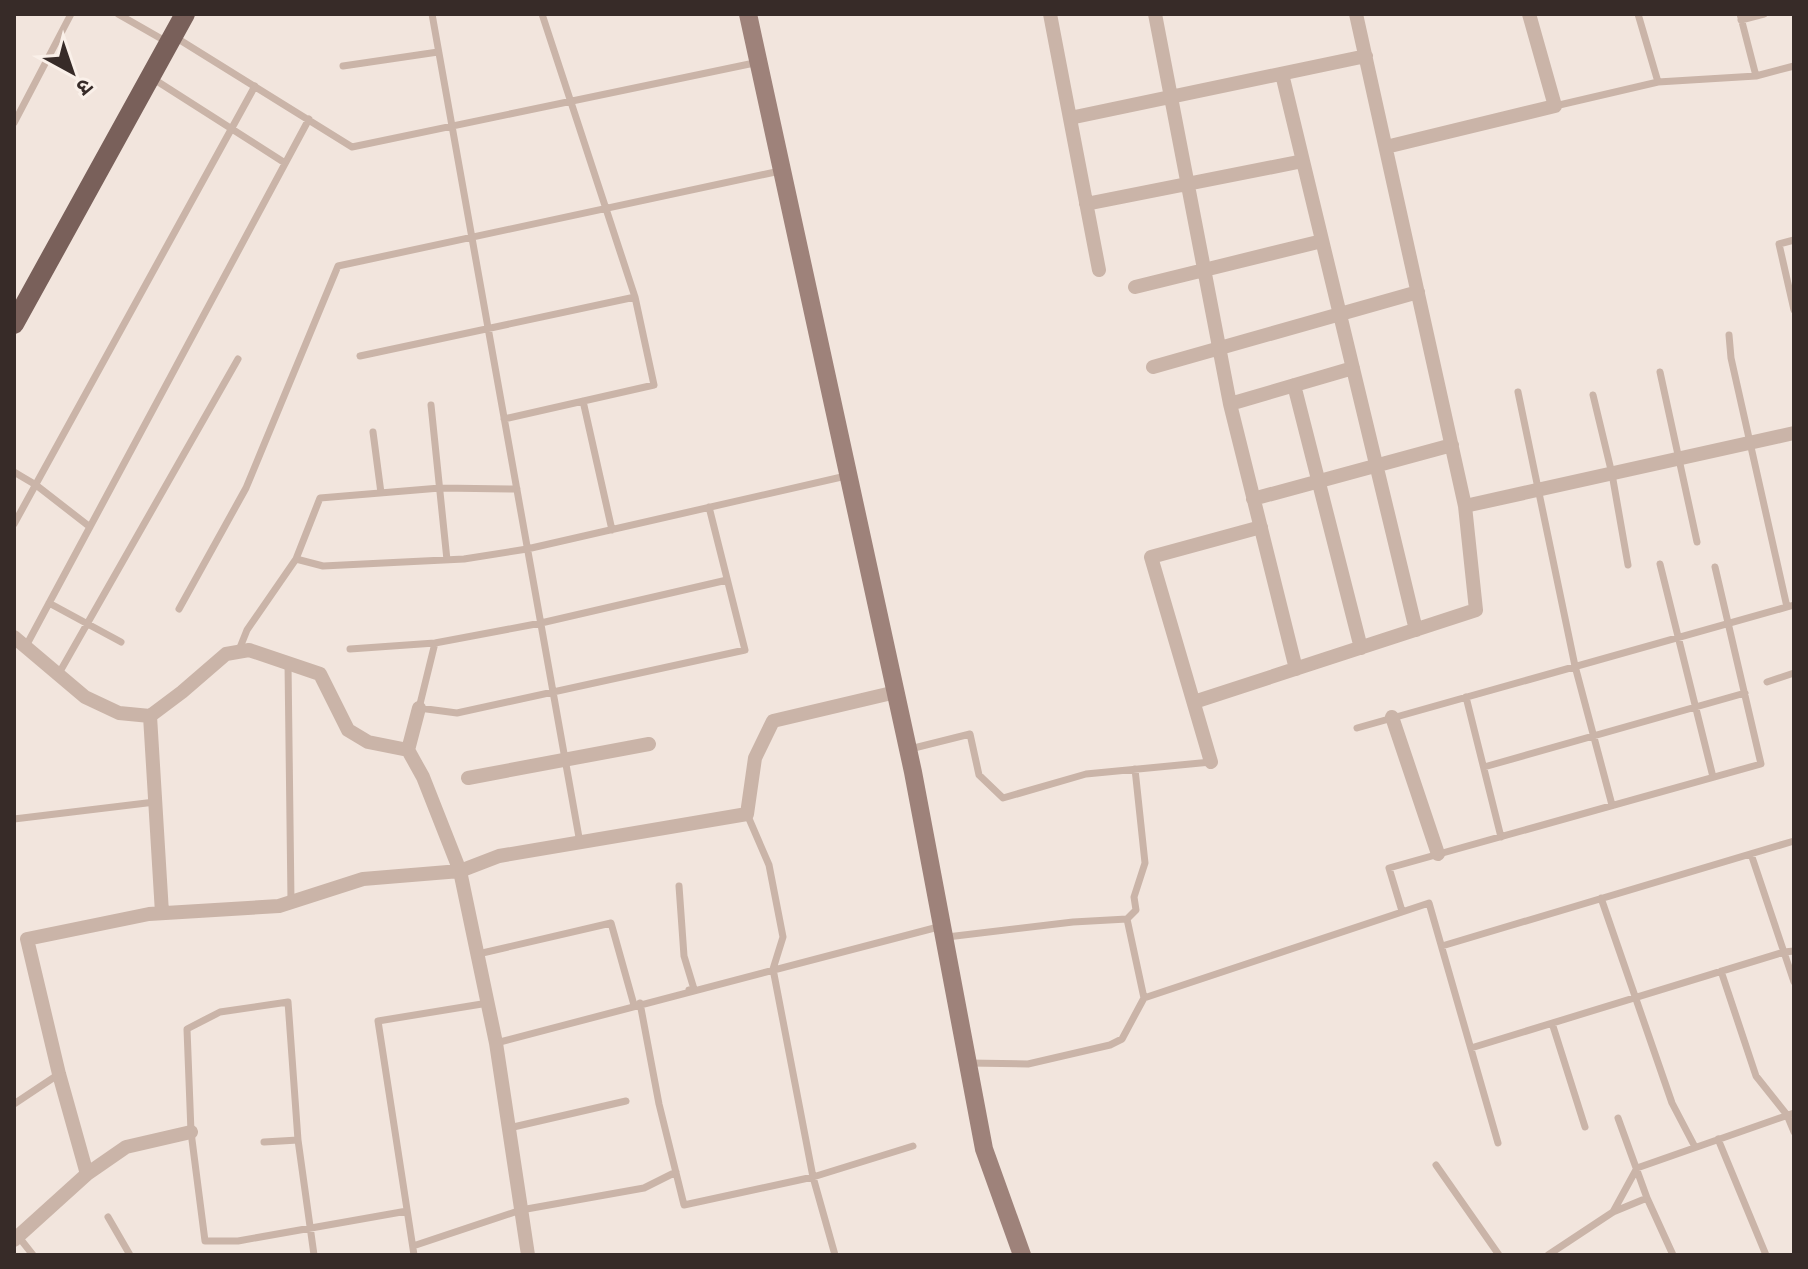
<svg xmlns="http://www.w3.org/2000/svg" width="1808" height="1269" font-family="Roboto,'Noto Sans Devanagari',sans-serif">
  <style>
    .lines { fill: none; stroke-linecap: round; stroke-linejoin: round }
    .lane { stroke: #cab4a8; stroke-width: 7 }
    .street { stroke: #cab4a8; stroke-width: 14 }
    .secondary { stroke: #9e827a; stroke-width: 18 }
    .primary { stroke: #79605a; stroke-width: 20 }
  </style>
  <rect width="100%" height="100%" fill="#f2e5dd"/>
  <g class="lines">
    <path class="lane" d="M 118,14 L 167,42
      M 432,14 L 580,843
      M 1638,14 L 1658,82
      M 1740,14 L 1756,76
      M 1741,20 L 1764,14
      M 175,37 L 352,147 L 759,62
      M 343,66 L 438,52
      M 152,78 L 285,163
      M 1555,106 L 1658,82 L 1756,76 L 1794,66
      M 14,123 L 71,14
      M 1794,240 L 1779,244 L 1794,310
      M 1729,335 L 1731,358 L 1787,607
      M 360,356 L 635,297
      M 1660,372 L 1697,542
      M 1518,392 L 1575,666 L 1612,805
      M 1593,395 L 1612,474 L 1628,565
      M 583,401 L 612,530
      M 431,405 L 447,560
      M 504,419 L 654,385 L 635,297 L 542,14
      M 373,432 L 381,493
      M 14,472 L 36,485 L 90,527
      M 14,524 L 255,86
      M 296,559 L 323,566 L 464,559 L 527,549 L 846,476
      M 1660,564 L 1713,777
      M 49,603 L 121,642
      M 179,609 L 246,488 L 338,266 L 780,171
      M 435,643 L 419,708 L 457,713 L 745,650 L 709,507
      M 26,646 L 309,119
      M 350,649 L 435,643 L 541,623 L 727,580
      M 239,650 L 247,630 L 296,559 L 320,498 L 440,488 L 517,489
      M 288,663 L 291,901
      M 58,675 L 238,359
      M 1767,682 L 1794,673
      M 1466,697 L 1501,837
      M 1357,728 L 1794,605
      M 910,749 L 970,734 L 979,775 L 1003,798 L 1086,774 L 1211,762
      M 1484,767 L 1745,693
      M 747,814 L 769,865 L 783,937 L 773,969 L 813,1177 L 835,1255
      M 14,819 L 155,802
      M 1751,854 L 1794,982
      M 679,886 L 684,956 L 694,989 L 689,990
      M 1601,898 L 1672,1103 L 1695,1147
      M 1402,911 L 1389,868 L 1761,764 L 1715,567
      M 1127,919 L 1136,910 L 1134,897 L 1145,863 L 1135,769
      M 947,937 L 1073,922 L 1127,919 L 1144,998
      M 1442,946 L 1794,841
      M 478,954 L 611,923 L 634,1005
      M 1721,971 L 1756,1076 L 1787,1115 L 1794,1132
      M 640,1003 L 659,1104 L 684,1205 L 813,1177 L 913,1146
      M 1552,1023 L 1585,1127
      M 496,1043 L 942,926
      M 1471,1048 L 1784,952 L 1794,951
      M 969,1063 L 1028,1064 L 1110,1045 L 1122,1039 L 1144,998 L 1429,903 L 1498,1143
      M 14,1104 L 59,1074
      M 1618,1118 L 1647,1198 L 1673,1255
      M 509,1128 L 626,1101
      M 1718,1139 L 1766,1255
      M 298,1140 L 288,1002 L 220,1012 L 187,1029 L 191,1132 L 205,1241 L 238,1241 L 407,1211
      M 264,1142 L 298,1140 L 314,1255
      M 1436,1165 L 1499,1255
      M 1613,1212 L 1637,1168 L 1794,1113
      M 108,1217 L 130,1255
      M 18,1236 L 33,1255
      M 413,1246 L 521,1210 L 644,1188 L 676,1172
      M 414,1255 L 378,1021 L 488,1003
      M 1548,1255 L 1613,1212 L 1647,1198"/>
    <path class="street" d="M 1050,14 L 1099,270
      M 1155,14 L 1230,404 L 1296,669
      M 1282,74 L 1416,630
      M 1070,118 L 1366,56
      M 1386,147 L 1555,106 L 1529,14
      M 1086,204 L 1303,161
      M 1135,287 L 1322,241
      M 1153,367 L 1418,292
      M 1294,385 L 1361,648
      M 1230,404 L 1353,368
      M 1253,499 L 1452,445
      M 1465,506 L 1794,433
      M 14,637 L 85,697 L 119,713 L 150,716 L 182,692 L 226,654 L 249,650 L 320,674 L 348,730 L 368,742 L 408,750 L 423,777 L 460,871 L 496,1043 L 528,1255
      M 1194,702 L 1476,610 L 1465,506 L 1356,14
      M 150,716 L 162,913
      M 1392,717 L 1438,854
      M 408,750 L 419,708
      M 1211,762 L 1151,557 L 1261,527
      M 468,778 L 649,744
      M 87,1174 L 126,1147 L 191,1132
      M 14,1240 L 87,1174 L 59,1074 L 27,939 L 149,914 L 279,906 L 363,879 L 460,871 L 499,856 L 747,814 L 755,758 L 773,721 L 896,692"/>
    <path class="secondary" d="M 748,14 L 913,772 L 984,1149 L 1022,1255"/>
    <path class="primary" d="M 14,324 L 185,14"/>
  </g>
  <rect width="1808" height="1269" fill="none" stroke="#372b28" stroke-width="32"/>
  <g transform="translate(72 72) rotate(140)" stroke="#faf0e9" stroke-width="6" paint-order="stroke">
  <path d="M0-6L14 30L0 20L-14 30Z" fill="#372b28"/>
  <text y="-12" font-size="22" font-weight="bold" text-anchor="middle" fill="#372b28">उ</text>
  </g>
</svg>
